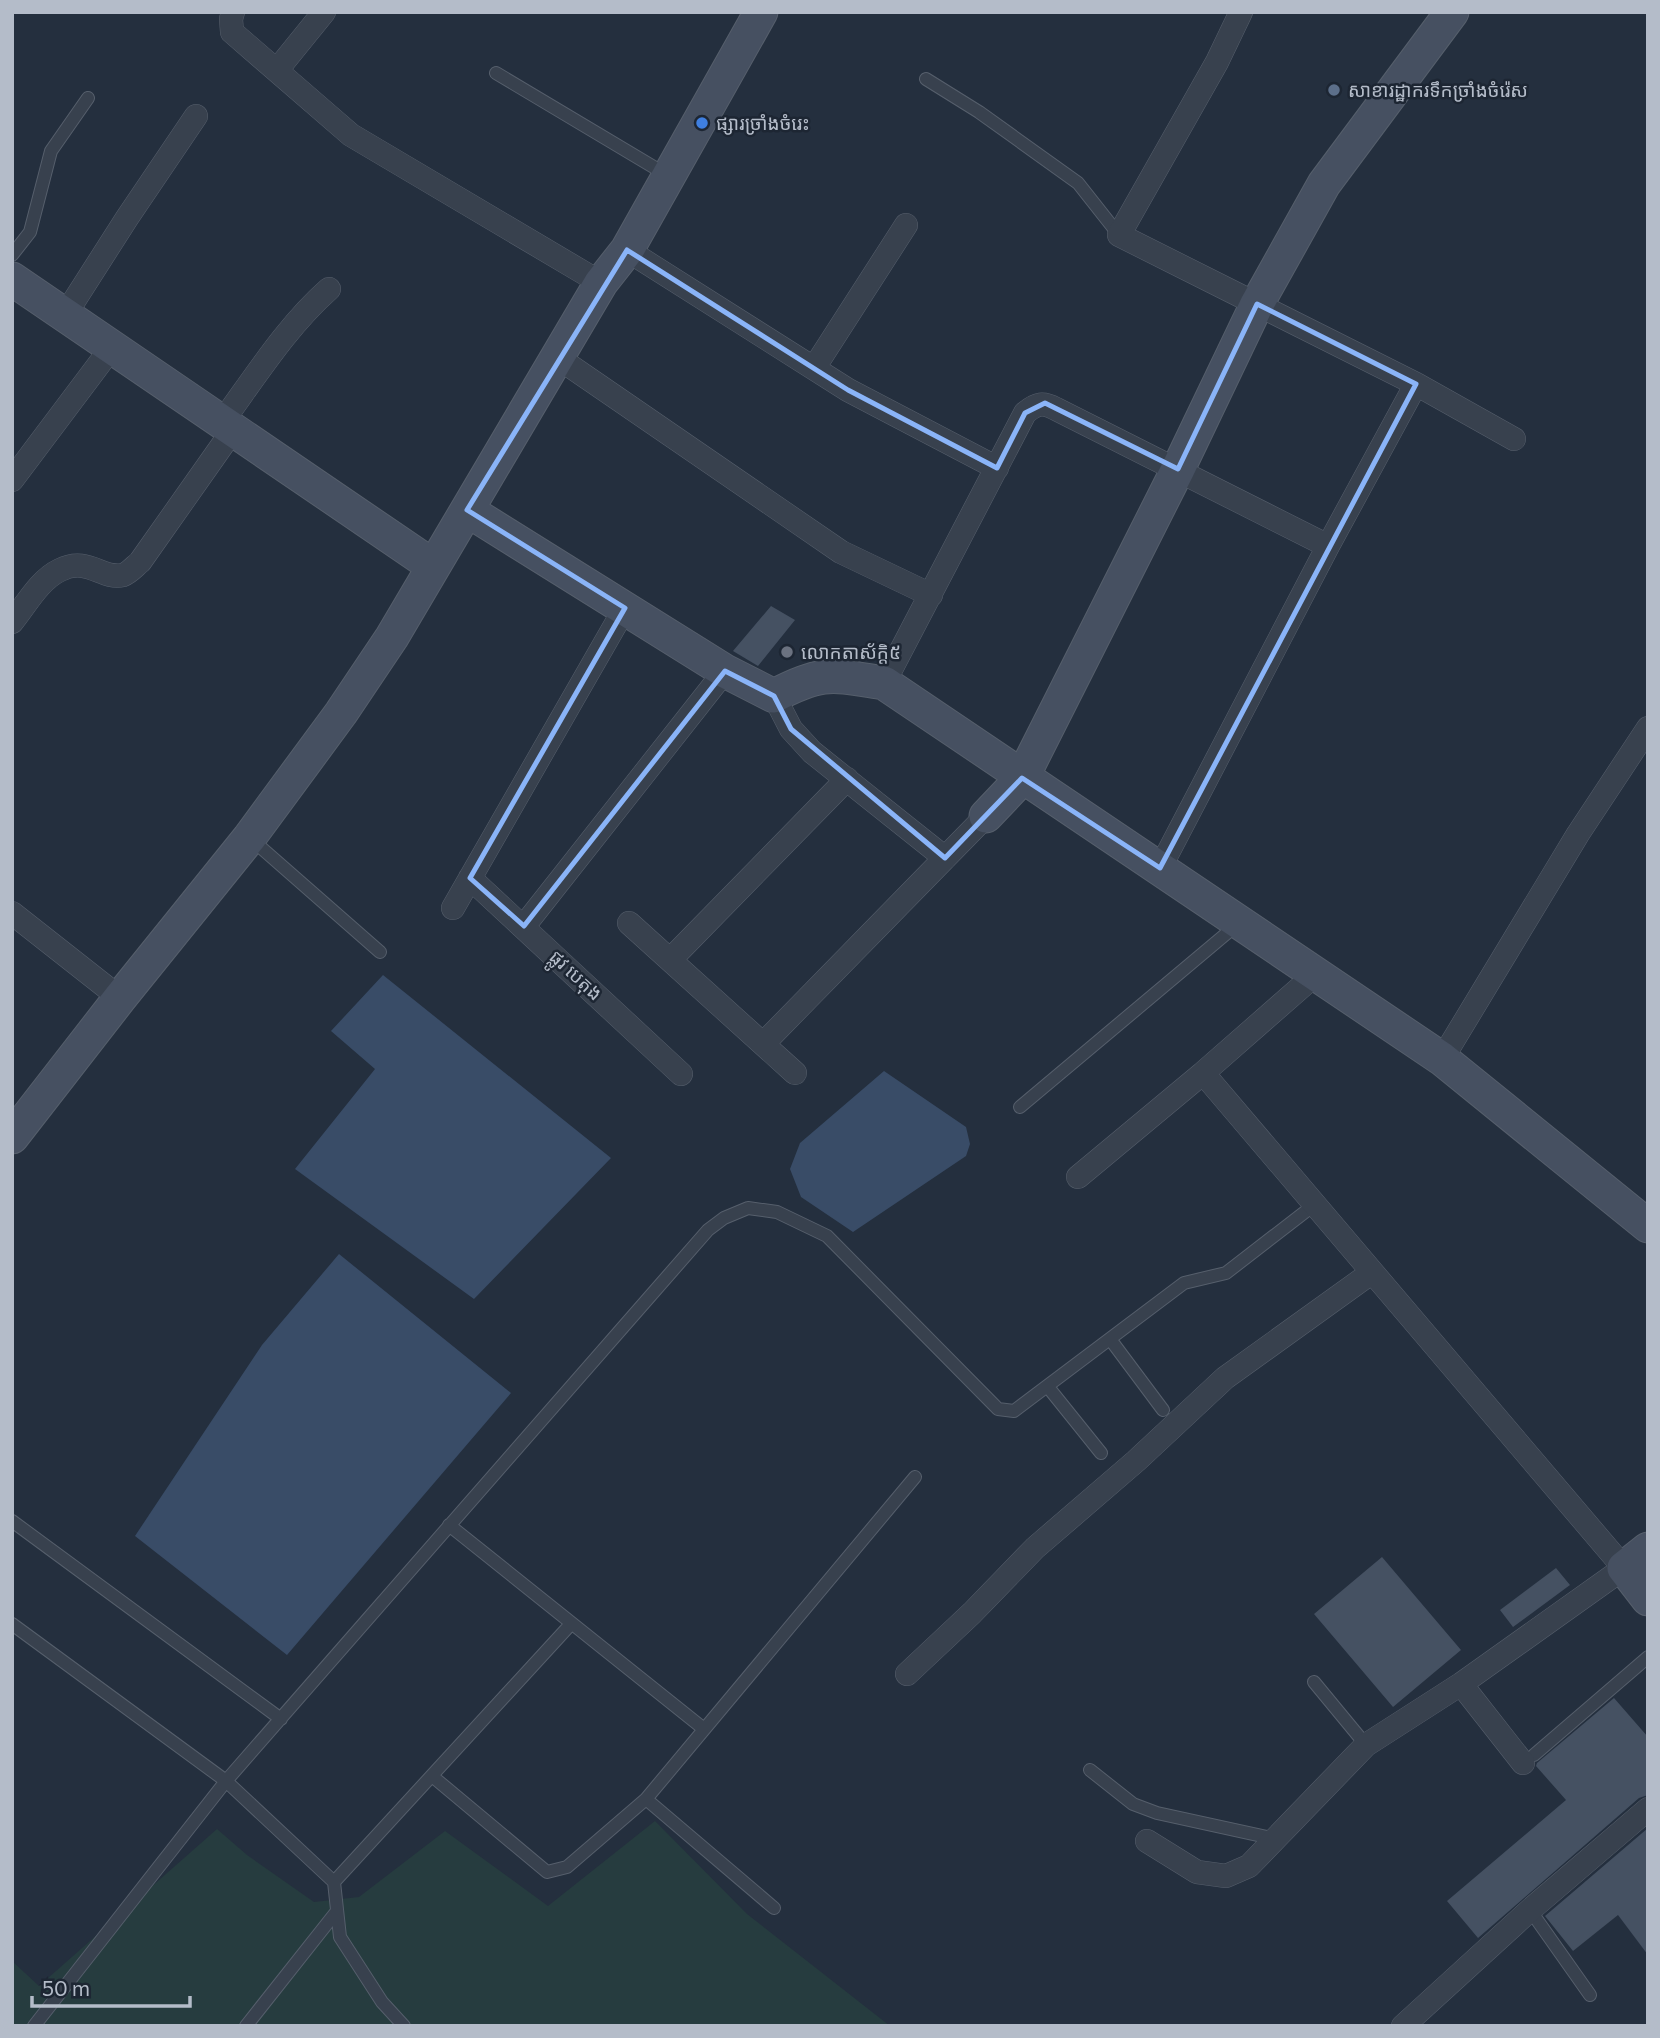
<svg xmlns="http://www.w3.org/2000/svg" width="1660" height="2038" font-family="Commissioner,'Noto Sans Khmer',sans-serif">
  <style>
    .green { fill: #263c3f }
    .water { fill: #394c67 }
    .building { fill: #455162 }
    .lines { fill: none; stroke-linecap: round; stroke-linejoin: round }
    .lane-casing { stroke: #565f6c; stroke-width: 14 }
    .street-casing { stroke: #565f6c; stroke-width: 24 }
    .secondary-casing { stroke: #565f6c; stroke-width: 35 }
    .lane { stroke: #38414e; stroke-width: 12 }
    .street { stroke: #38414e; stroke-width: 23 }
    .secondary { stroke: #465061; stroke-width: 33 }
    .marked { fill: none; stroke: #8ab4f8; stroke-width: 5; stroke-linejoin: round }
    .service-dot { fill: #5c6f8a; stroke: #1d2633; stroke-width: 2.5 }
    .shop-dot { fill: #3f7fe0; stroke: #1d2633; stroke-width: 2.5 }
    .worship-dot { fill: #6b7280; stroke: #1d2633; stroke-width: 2.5 }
    .labels { text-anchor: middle; stroke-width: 5; stroke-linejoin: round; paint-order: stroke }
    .poi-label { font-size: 19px; fill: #b4bcc9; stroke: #1d2633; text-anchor: start }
    .street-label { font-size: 19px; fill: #b4bcc9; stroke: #1d2633 }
  </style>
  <rect width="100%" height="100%" fill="#242f3e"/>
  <path class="green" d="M 655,1821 L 747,1914 L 890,2026 L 12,2026 L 12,1961 L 39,1986 L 217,1829 L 247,1855 L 314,1902 L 359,1897 L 445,1831 L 548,1906 Z"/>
  <path class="water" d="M 383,975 L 611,1158 L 474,1299 L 295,1169 L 375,1069 L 331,1031 Z
    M 884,1071 L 966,1127 L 970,1144 L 966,1156 L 853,1232 L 801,1197 L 790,1169 L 800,1143 Z
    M 339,1254 L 511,1393 L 287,1655 L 135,1536 L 262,1345 Z"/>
  <path class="building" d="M 771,606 L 795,620 L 758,666 L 733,651 Z
    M 1382,1557 L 1461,1650 L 1393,1707 L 1314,1614 Z
    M 1556,1568 L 1570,1585 L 1513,1627 L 1500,1610 Z
    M 1614,1698 L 1648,1737 L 1648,1795 L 1639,1798 L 1478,1938 L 1447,1901 L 1566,1800 L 1536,1766 L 1537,1763 Z
    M 1648,1828 L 1648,1955 L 1618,1915 L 1573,1951 L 1545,1916 Z"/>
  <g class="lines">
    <g class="lane-casing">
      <path id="lane" d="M 496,73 L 667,175
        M 926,79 L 979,112 L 1078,183 L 1119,235
        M 12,255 L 30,232 L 51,151 L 88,98
        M 250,838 L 380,952
        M 1020,1107 L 1239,923
        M 1110,1339 L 1163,1410
        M 1048,1387 L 1101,1453
        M 12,1521 L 281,1719
        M 449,1525 L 704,1729
        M 12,1624 L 226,1781 L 334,1882 L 340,1937 L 382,2002 L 404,2026
        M 1314,1682 L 1366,1745
        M 1534,1755 L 1648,1657
        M 1090,1770 L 1133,1804 L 1157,1813 L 1276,1839
        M 432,1776 L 547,1872 L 567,1867 L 646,1799 L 915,1477
        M 646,1799 L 774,1908
        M 334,1882 L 571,1624
        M 1530,1910 L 1590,1995
        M 34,2026 L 226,1781 L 708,1230 L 724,1218 L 748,1208 L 777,1212 L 827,1236 L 998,1409 L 1014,1411 L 1184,1283 L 1226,1273 L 1314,1205
        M 246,2026 L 337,1911"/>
    </g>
    <g class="street-casing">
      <path id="street" d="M 233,12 L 231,19 L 232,32 L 351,135 L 601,283
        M 1241,12 L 1217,62 L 1119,235 L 1416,384 L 1514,439
        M 277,70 L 324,12
        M 627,250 L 848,390 L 997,468
        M 65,315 L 127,218 L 196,116
        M 557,357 L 841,552 L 931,595
        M 814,368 L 906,225
        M 222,422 C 255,377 287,326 329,289
        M 12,480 L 112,347
        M 12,622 C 26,605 39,580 60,570 C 88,556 102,580 123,575 C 129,573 135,566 140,562 L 233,430
        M 884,683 L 1025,413 C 1037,403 1043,402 1056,409 L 1328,546
        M 774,696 L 791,729 L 812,752 L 945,858
        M 1160,868 L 1328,546 L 1416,384
        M 470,878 L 681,1074
        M 453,908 L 625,608
        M 12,913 L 120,998
        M 629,923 L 795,1073
        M 524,926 L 725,671
        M 670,960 L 847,779
        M 763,1044 L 986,816
        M 1442,1059 L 1578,834 L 1648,728
        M 1078,1177 L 1203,1073
        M 907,1674 L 972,1613 L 1035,1548 L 1136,1461 L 1225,1378 L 1371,1273
        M 1461,1684 L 1523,1763
        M 1147,1841 L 1197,1872 L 1226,1876 L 1249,1866 L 1366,1745 L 1461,1684 L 1624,1568 L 1203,1073 L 1316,974
        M 1403,2026 L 1530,1910 L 1648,1809"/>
    </g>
    <g class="secondary-casing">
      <path id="secondary" d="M 12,279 L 433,566
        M 467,510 L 725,671 L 774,696 C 823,670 832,675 884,683 L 1442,1059 L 1648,1226
        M 986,816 L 1022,778 L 1178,469 L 1257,304 L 1324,184 L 1452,12
        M 12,1137 L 120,998 L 249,838 L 341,713 L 392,637 L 601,283 L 627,250 L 761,12
        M 1648,1549 L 1624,1568 L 1648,1599"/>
    </g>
    <use href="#lane" class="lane"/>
    <use href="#street" class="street"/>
    <use href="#secondary" class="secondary"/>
  </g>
  <path class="marked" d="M 627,250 L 848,390 L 997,468 L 1025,413 L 1045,403 L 1178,469 L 1257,304 L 1416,384 L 1160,868 L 1022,778 L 945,858 L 791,729 L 774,696 L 725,671 L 524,926 L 470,878 L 625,608 L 467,510 Z"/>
  <circle class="service-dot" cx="1334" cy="90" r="7"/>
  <circle class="shop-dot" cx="702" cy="123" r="7"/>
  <circle class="worship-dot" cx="787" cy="652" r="7"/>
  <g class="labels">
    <g class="poi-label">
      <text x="1348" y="97">សាខារដ្ឋាករទឹកច្រាំងចំរ៉េស</text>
      <text x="716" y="130">ផ្សារច្រាំងចំរេះ</text>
      <text x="801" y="659">លោកតាស័ក្តិ៥</text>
    </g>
    <g class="street-label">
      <text transform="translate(576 975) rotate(43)" y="7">ផ្លូវ បេតុង</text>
    </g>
  </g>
  <rect width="1660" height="2038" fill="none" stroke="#b4bcc9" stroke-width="28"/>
  <path d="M32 1996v10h158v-10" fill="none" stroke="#b4bcc9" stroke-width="3.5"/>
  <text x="42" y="1996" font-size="21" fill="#b4bcc9" stroke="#1d2633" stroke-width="5" paint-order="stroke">50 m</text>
</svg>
